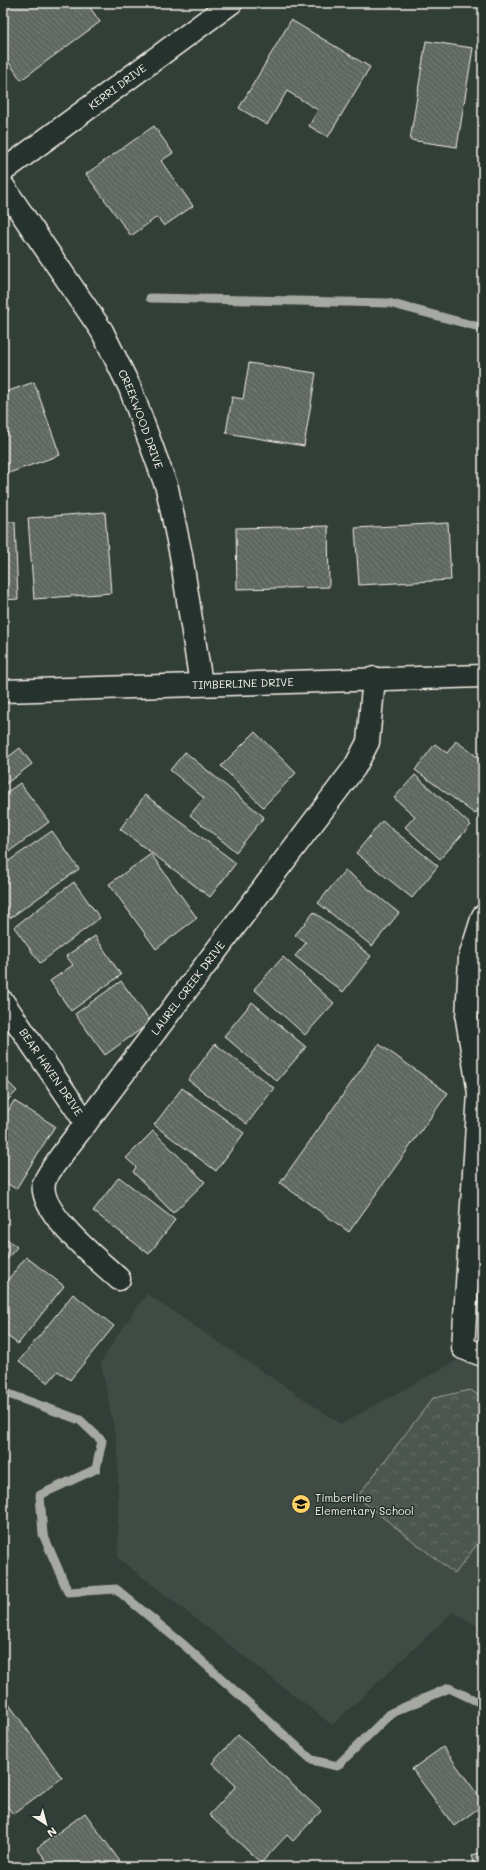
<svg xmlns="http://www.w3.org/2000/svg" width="486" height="1870" font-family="Mali,sans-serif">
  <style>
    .built { fill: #404b44 }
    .forest { fill: url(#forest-crowns); stroke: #a0a49c }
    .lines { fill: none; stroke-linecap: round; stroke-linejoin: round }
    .stream { stroke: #a6a9a1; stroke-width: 9 }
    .building { fill: url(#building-back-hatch); stroke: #f4f1e8 }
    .minor-casing { stroke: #f4f1e8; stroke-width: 25 }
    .minor { stroke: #26332d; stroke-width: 22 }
    .labels { text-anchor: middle; stroke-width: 3; stroke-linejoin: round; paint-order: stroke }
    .street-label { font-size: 11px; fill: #f4f1e8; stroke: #26332d }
    .poi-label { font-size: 11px; fill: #f4f1e8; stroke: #26332d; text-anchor: start }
  </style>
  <defs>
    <pattern id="forest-crowns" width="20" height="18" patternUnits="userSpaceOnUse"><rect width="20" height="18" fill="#4c564f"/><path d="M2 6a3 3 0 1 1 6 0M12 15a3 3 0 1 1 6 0" fill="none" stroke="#666f68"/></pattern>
    <pattern id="building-back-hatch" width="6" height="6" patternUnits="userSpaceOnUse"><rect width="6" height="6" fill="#5f6861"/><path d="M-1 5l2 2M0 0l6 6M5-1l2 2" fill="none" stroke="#777e78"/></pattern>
  </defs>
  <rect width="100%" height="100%" fill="#323e38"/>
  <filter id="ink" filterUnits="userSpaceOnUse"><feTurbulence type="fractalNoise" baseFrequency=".025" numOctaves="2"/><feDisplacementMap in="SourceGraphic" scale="8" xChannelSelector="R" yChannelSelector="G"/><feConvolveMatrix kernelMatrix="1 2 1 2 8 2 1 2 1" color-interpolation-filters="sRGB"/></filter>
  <g filter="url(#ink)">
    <path class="built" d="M 147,1294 L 341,1424 L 483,1346 L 483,1629 L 453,1612 L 332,1725 L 118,1558 L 118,1449 L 101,1363 L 118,1334 Z"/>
    <path class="forest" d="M 471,1390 L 483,1399 L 483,1536 L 455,1574 L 357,1497 L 433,1398 Z"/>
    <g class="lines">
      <path class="stream" d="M 150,298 L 389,303 L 483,328
        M 3,308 L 5,308
        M 3,1392 L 80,1420 L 102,1441 L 96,1469 L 40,1495 L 43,1534 L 68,1592 L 116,1589 L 184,1645 L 312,1760 L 337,1766 L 391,1713 L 449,1688 L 483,1704"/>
    </g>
    <path class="building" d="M 3,3 L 87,3 L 100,22 L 21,80 L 3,54 Z
      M 291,20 L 370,67 L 328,137 L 309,126 L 318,110 L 287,91 L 267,125 L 239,108 Z
      M 426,41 L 473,48 L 457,147 L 410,140 Z
      M 154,126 L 173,153 L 161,161 L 193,206 L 164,226 L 157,217 L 131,236 L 86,174 Z
      M 249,363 L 316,373 L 304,446 L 226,433 L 232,397 L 243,399 Z
      M 34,382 L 60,455 L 3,475 L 3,393 Z
      M 105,512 L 111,593 L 34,599 L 28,518 Z
      M 3,522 L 15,522 L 18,599 L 3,600 Z
      M 448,523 L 451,580 L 359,585 L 355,528 Z
      M 328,526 L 329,587 L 237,589 L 236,528 Z
      M 255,732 L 296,773 L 263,807 L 221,766 Z
      M 456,741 L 483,761 L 483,803 L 475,814 L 415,770 L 435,744 L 447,753 Z
      M 20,748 L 32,764 L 3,786 L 3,761 Z
      M 185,752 L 264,817 L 236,852 L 190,815 L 204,798 L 170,770 Z
      M 415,775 L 471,825 L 440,859 L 405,827 L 415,816 L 394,798 Z
      M 20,783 L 49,822 L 3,856 L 3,795 Z
      M 145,795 L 236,863 L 210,897 L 120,829 Z
      M 382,821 L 438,866 L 412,898 L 356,853 Z
      M 52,831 L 79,869 L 10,918 L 3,909 L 3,865 Z
      M 151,854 L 197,918 L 156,949 L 109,884 Z
      M 345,870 L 399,913 L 372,946 L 318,903 Z
      M 74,882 L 100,918 L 40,963 L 14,927 Z
      M 314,912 L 371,956 L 343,992 L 295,956 L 306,943 L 295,935 Z
      M 95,936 L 121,975 L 71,1011 L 50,981 L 73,965 L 66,956 Z
      M 283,957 L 334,1003 L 305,1035 L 254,989 Z
      M 121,981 L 151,1022 L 105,1055 L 75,1014 Z
      M 252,1002 L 306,1047 L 277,1081 L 224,1036 Z
      M 215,1044 L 274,1088 L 247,1124 L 188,1080 Z
      M 379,1044 L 448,1093 L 349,1232 L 280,1183 Z
      M 3,1077 L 17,1091 L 3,1105 Z
      M 182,1088 L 244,1133 L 216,1171 L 154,1125 Z
      M 14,1101 L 55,1126 L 16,1189 L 3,1181 L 3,1119 Z
      M 153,1131 L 205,1182 L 173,1213 L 133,1172 L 136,1167 L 126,1158 Z
      M 119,1177 L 175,1220 L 149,1254 L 93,1211 Z
      M 3,1236 L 17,1247 L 3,1264 Z
      M 26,1257 L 64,1286 L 18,1344 L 3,1333 L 3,1286 Z
      M 73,1294 L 114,1326 L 70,1380 L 58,1371 L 48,1383 L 19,1361 Z
      M 8,1703 L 62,1778 L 13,1814 L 3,1801 L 3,1706 Z
      M 238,1735 L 321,1811 L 293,1841 L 287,1835 L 261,1863 L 209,1815 L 236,1786 L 212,1763 Z
      M 443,1747 L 483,1802 L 483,1805 L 454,1826 L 412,1769 Z
      M 85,1813 L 124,1867 L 51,1867 L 37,1848 Z
      M 483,1852 L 483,1867 L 475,1867 L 472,1855 Z"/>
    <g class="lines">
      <g class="minor-casing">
        <g id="minor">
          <path id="s1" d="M 3,171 L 231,3"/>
          <path id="s2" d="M 3,186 L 102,331 L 130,388 L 167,488 L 181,555 L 201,684"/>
          <path id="s3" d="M 3,691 L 483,676"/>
          <path d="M 483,916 L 470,957 L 467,1019 L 479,1093 L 463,1348 L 483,1355"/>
          <path id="s4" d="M 3,1002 L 86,1123"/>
          <path id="s5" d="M 119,1279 C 99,1260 38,1213 44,1183 C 45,1175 79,1132 86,1123 L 355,767 L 368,742 L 374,678"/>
        </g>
      </g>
      <use href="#minor" class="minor"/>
    </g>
  </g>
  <defs>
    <g id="school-disc" transform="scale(1)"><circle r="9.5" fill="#ffd166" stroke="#26332d"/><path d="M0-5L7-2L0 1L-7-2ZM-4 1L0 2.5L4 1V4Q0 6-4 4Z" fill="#111"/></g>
  </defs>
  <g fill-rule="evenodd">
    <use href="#school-disc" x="301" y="1504"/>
  </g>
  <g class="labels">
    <g class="street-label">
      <text dy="4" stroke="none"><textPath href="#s1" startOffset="142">KERRI DRIVE</textPath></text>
      <text dy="4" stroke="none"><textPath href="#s2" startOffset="272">CREEKWOOD DRIVE</textPath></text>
      <text dy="4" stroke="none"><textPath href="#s3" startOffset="240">TIMBERLINE DRIVE</textPath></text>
      <text dy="4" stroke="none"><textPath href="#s5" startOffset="368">LAUREL CREEK DRIVE</textPath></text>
      <text dy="4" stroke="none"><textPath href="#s4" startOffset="85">BEAR HAVEN DRIVE</textPath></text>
    </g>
    <g class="poi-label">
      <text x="315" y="1502">Timberline<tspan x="315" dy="13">Elementary School</tspan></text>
    </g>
  </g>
  <rect width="486" height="1870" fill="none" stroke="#26332d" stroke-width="16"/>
  <rect x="8" y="8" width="470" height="1854" fill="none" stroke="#f4f1e8" stroke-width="1.5" filter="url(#ink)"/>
  <g transform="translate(46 1824) rotate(144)" stroke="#26332d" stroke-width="3" paint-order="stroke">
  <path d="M0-3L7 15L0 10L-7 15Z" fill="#f4f1e8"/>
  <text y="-6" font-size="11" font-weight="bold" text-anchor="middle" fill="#f4f1e8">N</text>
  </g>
</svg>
